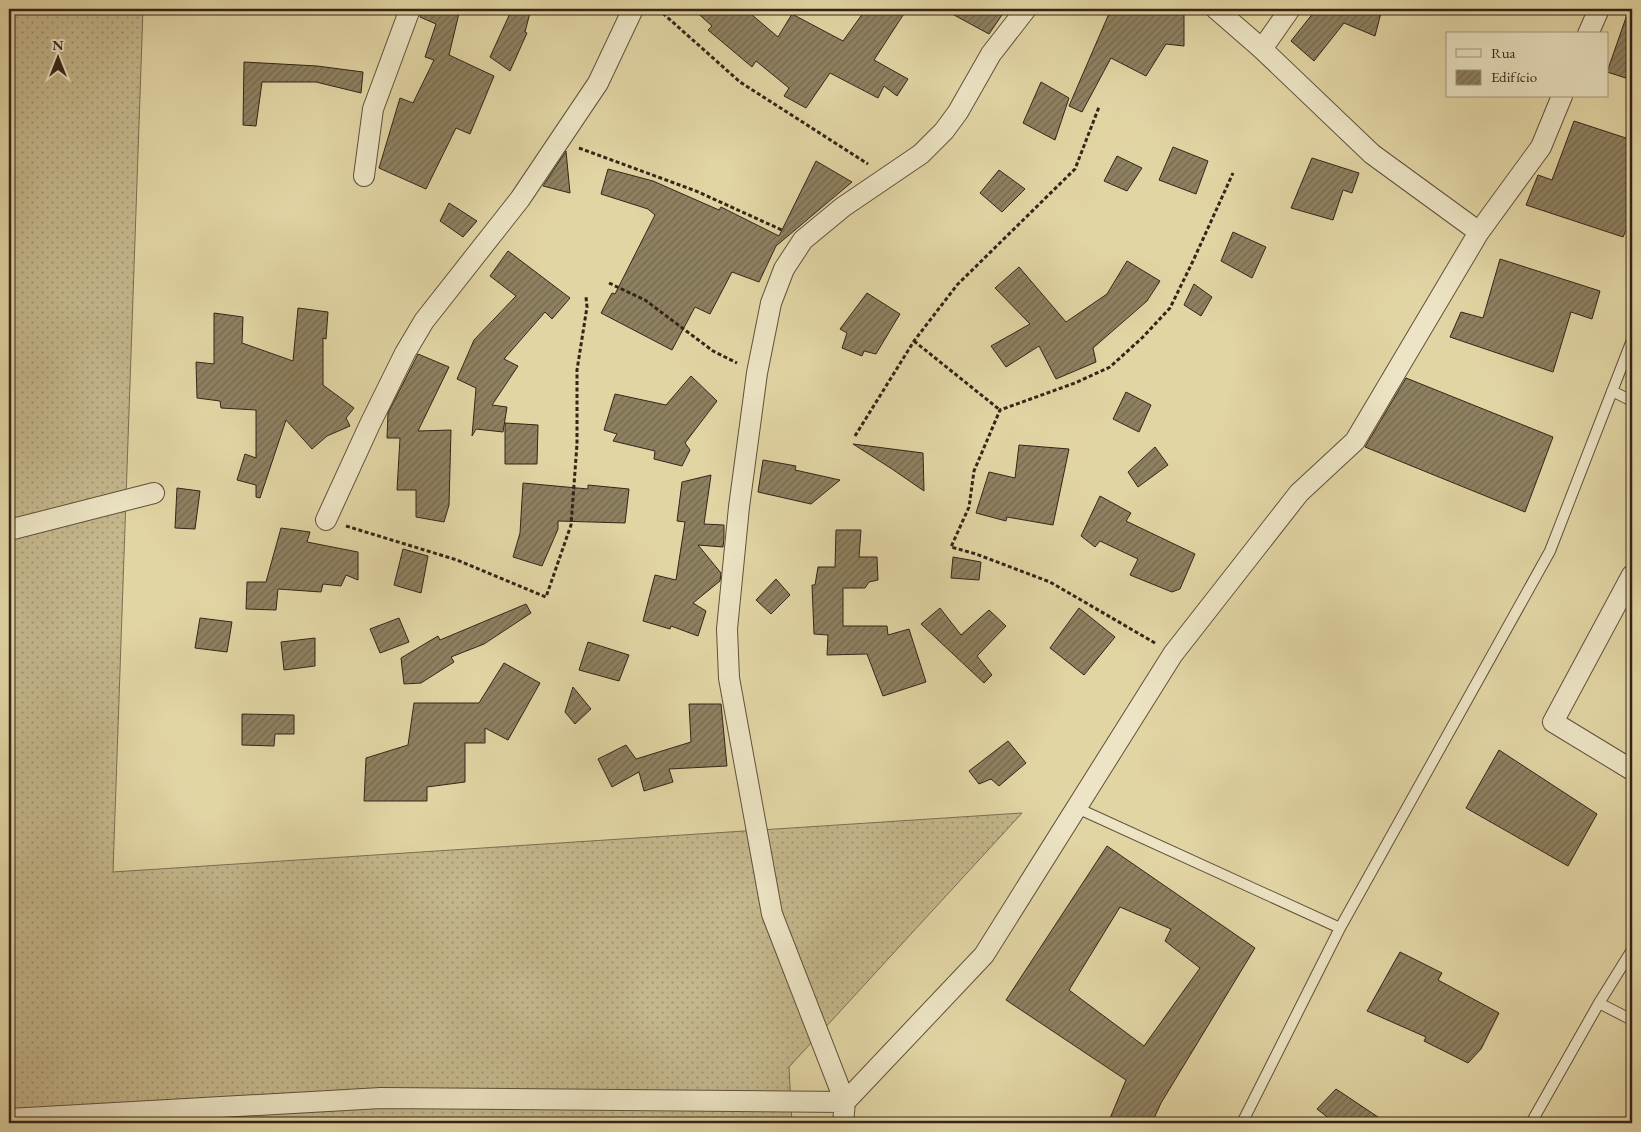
<svg xmlns="http://www.w3.org/2000/svg" width="1641" height="1132" font-family="'EB Garamond',serif">
  <style>
    .grass { fill: url(#grass-dots); stroke: #7c6e52 }
    .building { fill: url(#building-hatch); stroke: #342518; fill-rule: evenodd }
    .lines { fill: none; stroke-linecap: round; stroke-linejoin: round }
    .service-casing { stroke: #60513b; stroke-width: 12 }
    .minor-casing { stroke: #60513b; stroke-width: 22 }
    .path { stroke: #342518; stroke-width: 3; stroke-dasharray: 4 2.5; stroke-linecap: butt }
    .service { stroke: #ece4c4; stroke-width: 10 }
    .minor { stroke: #ece4c4; stroke-width: 20 }
  </style>
  <defs>
    <pattern id="grass-dots" width="8" height="8" patternUnits="userSpaceOnUse" patternTransform="scale(1.25)"><rect width="8" height="8" fill="#c4b78c"/><path d="M2 2h.1M6 6h.1" fill="none" stroke="#a09571" stroke-width="1.8" stroke-linecap="round"/></pattern>
    <pattern id="building-hatch" width="6" height="6" patternUnits="userSpaceOnUse" patternTransform="scale(1.25)"><rect width="6" height="6" fill="#8e8161"/><path d="M-1 1l2-2M0 6l6-6M5 7l2-2" fill="none" stroke="#75694f"/></pattern>
  </defs>
  <rect width="100%" height="100%" fill="#e2d5a4"/>
  <filter id="stains"><feTurbulence type="fractalNoise" baseFrequency=".004" numOctaves="4"/><feColorMatrix values="0 0 0 0 .2 0 0 0 0 .09 0 0 0 0 .02 0 0 0 .5 -.17"/></filter>
  <radialGradient id="worn" r=".72"><stop offset=".6" stop-color="#630" stop-opacity="0"/><stop offset="1" stop-color="#630" stop-opacity=".3"/></radialGradient>
  <path class="grass" d="M 9,9 L 143,9 L 113,872 L 1022,813 L 789,1067 L 792,1123 L 9,1123 Z"/>
  <path class="building" d="M 422,9 L 460,9 L 449,55 L 494,76 L 470,134 L 456,128 L 426,189 L 379,168 L 400,98 L 413,103 L 434,60 L 425,57 L 436,24 L 420,17 Z
    M 512,9 L 531,9 L 525,32 L 527,33 L 510,71 L 490,57 Z
    M 693,9 L 745,9 L 778,37 L 792,14 L 843,41 L 866,9 L 907,9 L 874,60 L 908,79 L 897,96 L 884,86 L 878,98 L 830,73 L 806,108 L 784,96 L 789,88 L 756,61 L 752,67 L 708,30 L 712,26 Z
    M 943,9 L 1006,9 L 989,34 Z
    M 1111,9 L 1184,9 L 1184,46 L 1166,44 L 1146,76 L 1111,58 L 1082,112 L 1069,106 Z
    M 1310,9 L 1382,9 L 1375,36 L 1344,23 L 1314,61 L 1291,41 L 1314,12 Z
    M 1629,9 L 1632,9 L 1632,80 L 1607,72 Z
    M 244,62 L 317,66 L 363,72 L 361,93 L 316,82 L 262,82 L 256,126 L 243,125 Z
    M 1041,82 L 1069,98 L 1055,140 L 1023,123 Z
    M 1574,121 L 1632,140 L 1632,217 L 1623,237 L 1526,205 L 1538,175 L 1552,180 Z
    M 1173,147 L 1208,161 L 1196,194 L 1159,180 Z
    M 566,151 L 570,193 L 543,186 Z
    M 1117,156 L 1142,168 L 1127,191 L 1104,181 Z
    M 1312,158 L 1359,173 L 1352,193 L 1343,190 L 1333,220 L 1291,208 Z
    M 816,161 L 852,182 L 776,246 L 759,282 L 732,272 L 710,314 L 695,307 L 672,350 L 601,313 L 612,293 L 615,294 L 655,215 L 648,209 L 601,194 L 608,169 L 653,181 L 719,210 L 721,207 L 779,236 Z
    M 999,170 L 1025,189 L 1002,212 L 980,193 Z
    M 449,203 L 477,221 L 463,237 L 440,221 Z
    M 1233,232 L 1266,247 L 1252,278 L 1221,261 Z
    M 508,251 L 570,298 L 552,319 L 545,312 L 504,359 L 518,366 L 492,405 L 507,407 L 503,432 L 476,429 L 472,436 L 476,388 L 457,379 L 474,340 L 516,296 L 490,276 Z
    M 1500,259 L 1600,291 L 1592,319 L 1571,312 L 1553,372 L 1450,337 L 1461,312 L 1483,318 Z
    M 1127,261 L 1160,281 L 1147,301 L 1093,348 L 1096,362 L 1056,379 L 1039,346 L 1006,367 L 991,346 L 1030,324 L 995,288 L 1019,267 L 1066,322 L 1107,294 Z
    M 1194,284 L 1212,297 L 1201,316 L 1184,305 Z
    M 867,293 L 900,314 L 876,354 L 864,351 L 862,356 L 842,348 L 847,333 L 840,329 Z
    M 298,308 L 328,312 L 326,339 L 323,338 L 323,385 L 354,408 L 346,418 L 350,426 L 327,436 L 312,449 L 286,420 L 260,498 L 256,497 L 256,485 L 237,480 L 245,454 L 256,458 L 256,410 L 221,408 L 220,401 L 197,398 L 196,362 L 214,364 L 214,313 L 243,317 L 242,343 L 293,361 Z
    M 418,354 L 449,367 L 418,431 L 451,430 L 449,505 L 444,522 L 416,517 L 416,490 L 397,490 L 400,438 L 387,438 L 388,413 Z
    M 691,376 L 717,401 L 685,443 L 690,450 L 682,466 L 654,459 L 655,451 L 613,441 L 617,434 L 604,430 L 615,394 L 666,405 Z
    M 1406,378 L 1553,437 L 1525,512 L 1365,447 Z
    M 1126,392 L 1151,405 L 1139,432 L 1113,419 Z
    M 505,423 L 538,425 L 537,464 L 505,464 Z
    M 853,444 L 923,453 L 924,491 L 892,469 Z
    M 1019,445 L 1069,449 L 1053,525 L 1007,517 L 1006,521 L 976,513 L 989,472 L 1015,478 Z
    M 1155,447 L 1168,465 L 1138,487 L 1128,472 Z
    M 763,460 L 796,466 L 795,470 L 840,480 L 811,504 L 758,492 Z
    M 711,475 L 704,524 L 724,525 L 724,538 L 723,547 L 698,545 L 721,573 L 720,581 L 693,603 L 706,611 L 698,636 L 671,626 L 670,629 L 643,621 L 655,575 L 676,580 L 685,522 L 677,521 L 682,482 Z
    M 523,483 L 588,489 L 588,485 L 629,489 L 625,523 L 558,521 L 558,529 L 542,566 L 513,557 L 520,533 Z
    M 177,488 L 200,491 L 195,529 L 175,528 Z
    M 1100,496 L 1131,513 L 1126,521 L 1195,554 L 1180,589 L 1172,592 L 1130,575 L 1138,559 L 1100,541 L 1095,547 L 1081,536 Z
    M 281,528 L 310,532 L 307,542 L 358,552 L 358,580 L 346,575 L 341,586 L 323,584 L 321,592 L 278,589 L 276,610 L 246,609 L 247,582 L 266,582 Z
    M 836,530 L 861,530 L 859,557 L 877,557 L 878,580 L 869,582 L 865,588 L 843,588 L 843,626 L 887,626 L 888,635 L 909,629 L 926,682 L 883,696 L 867,654 L 827,655 L 828,635 L 814,634 L 812,585 L 815,585 L 818,567 L 835,567 Z
    M 403,549 L 428,556 L 421,593 L 394,585 Z
    M 953,557 L 981,562 L 979,580 L 951,578 Z
    M 776,579 L 790,595 L 771,614 L 756,600 Z
    M 526,604 L 531,613 L 484,644 L 451,657 L 454,662 L 421,683 L 404,684 L 401,658 L 438,636 L 440,640 Z
    M 940,608 L 961,635 L 989,610 L 1006,626 L 977,656 L 992,675 L 984,683 L 921,624 Z
    M 1079,608 L 1115,637 L 1084,675 L 1050,648 Z
    M 200,618 L 232,622 L 227,652 L 195,648 Z
    M 399,618 L 409,642 L 380,653 L 370,629 Z
    M 315,638 L 315,666 L 284,670 L 281,642 Z
    M 588,642 L 629,655 L 619,681 L 579,670 Z
    M 504,663 L 540,683 L 508,740 L 485,728 L 485,743 L 465,743 L 465,782 L 427,787 L 427,801 L 364,801 L 366,758 L 408,745 L 414,703 L 479,703 Z
    M 573,687 L 591,709 L 575,724 L 565,712 Z
    M 689,704 L 721,704 L 727,766 L 669,769 L 673,782 L 644,791 L 639,772 L 612,787 L 598,759 L 626,745 L 636,759 L 691,742 Z
    M 242,714 L 294,715 L 294,734 L 275,734 L 274,746 L 242,745 Z
    M 1008,741 L 1026,763 L 999,786 L 991,779 L 979,784 L 969,771 Z
    M 1499,750 L 1597,814 L 1568,866 L 1466,808 Z
    M 1107,846 L 1255,948 L 1161,1103 L 1152,1123 L 1108,1123 L 1126,1080 L 1006,1000 ZM 1120,907 L 1171,929 L 1165,941 L 1200,968 L 1144,1046 L 1069,990 Z
    M 1400,952 L 1442,973 L 1438,980 L 1499,1013 L 1481,1049 L 1468,1063 L 1424,1041 L 1426,1037 L 1367,1011 Z
    M 1336,1089 L 1387,1123 L 1335,1123 L 1317,1109 Z"/>
  <g class="lines">
    <g class="service-casing">
      <path id="service" d="M 1612,391 L 1632,401
        M 1077,808 L 1340,928
        M 1599,1003 L 1632,1020
        M 1242,1123 L 1340,928 L 1550,551 L 1632,340
        M 1531,1123 L 1599,1003 L 1632,950"/>
    </g>
    <g class="minor-casing">
      <path id="minor" d="M 1216,9 L 1262,49 L 1372,154 L 1479,232
        M 1588,34 L 1599,9
        M 1262,49 L 1290,9
        M 364,176 L 373,109 L 410,9
        M 326,520 L 370,424 L 405,353 L 424,321 L 520,199 L 598,83 L 633,9
        M 9,530 L 154,493
        M 1632,575 L 1553,722 L 1632,770
        M 9,1119 L 381,1098 L 845,1102 L 984,955 L 1173,654 L 1299,493 L 1355,441 L 1479,232 L 1541,147 L 1562,96
        M 843,1123 L 845,1102 L 772,914 L 729,678 L 727,629 L 739,507 L 757,373 L 771,303 L 784,269 L 803,240 L 843,207 L 921,154 L 944,131 L 958,112 L 991,54 L 1026,9"/>
    </g>
    <path class="path" d="M 658,9 L 740,82 L 868,164
      M 579,148 L 696,191 L 784,231
      M 609,283 L 645,300 L 713,351 L 737,363
      M 914,341 L 1000,410
      M 855,436 L 914,341 L 957,285 L 1075,169 L 1099,107
      M 346,526 L 457,560 L 546,597 L 571,525 L 577,444 L 577,370 L 587,307 L 586,297
      M 1155,643 L 1050,582 L 976,554 L 951,547 L 969,507 L 974,471 L 1000,410 L 1075,383 L 1110,367 L 1143,337 L 1170,308 L 1193,261 L 1233,173"/>
    <use href="#service" class="service"/>
    <use href="#minor" class="minor"/>
  </g>
  <rect width="1641" height="1132" fill="none" stroke="#e2d5a4" stroke-width="30"/>
  <rect x="10" y="10" width="1621" height="1112" fill="none" stroke="#342518" stroke-width="2.5"/>
  <rect x="15" y="15" width="1611" height="1102" fill="none" stroke="#342518"/>
  <rect x="1446" y="32" width="162" height="65" fill="#ece4c4" stroke="#a2987f"/>
  <rect x="1456" y="49" width="25" height="8" fill="#ece4c4" stroke="#a2987f"/>
  <text x="1491" y="58" font-size="15" fill="#342518">Rua</text>
  <rect x="1456" y="70" width="25" height="15" fill="url(#building-hatch)" stroke="#a2987f"/>
  <text x="1491" y="82" font-size="15" fill="#342518">Edifício</text>
  <g transform="translate(58 58)" stroke="#ece4c4" stroke-width="4" paint-order="stroke">
  <path d="M0-4L9 19L0 12L-9 19Z" fill="#342518"/>
  <text y="-8" font-size="14" font-weight="bold" text-anchor="middle" fill="#342518">N</text>
  </g>
  <rect width="100%" height="100%" filter="url(#stains)"/>
  <rect width="100%" height="100%" fill="url(#worn)"/>
</svg>
